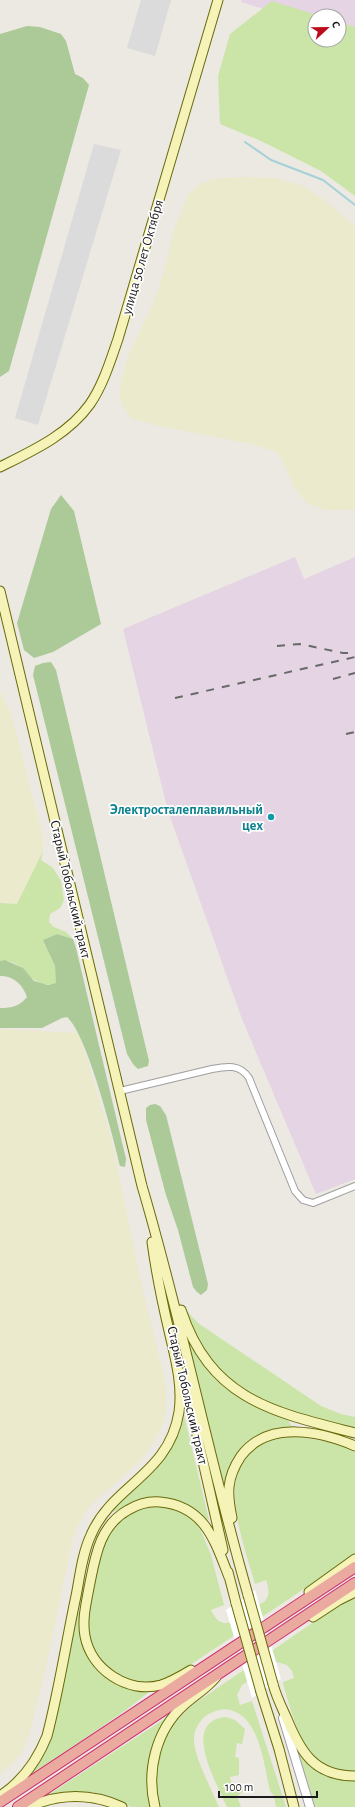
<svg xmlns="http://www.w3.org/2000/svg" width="355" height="1807" font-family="'Alegreya Sans',sans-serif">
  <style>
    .industrial { fill: #e5d4e3 }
    .farmland { fill: #ebeacd }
    .grass { fill: #cbe5a9 }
    .forest { fill: #abca98 }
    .parking { fill: #dbdbdb }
    .pier { fill: #fff }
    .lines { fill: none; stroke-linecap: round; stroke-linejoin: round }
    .stream { stroke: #a4d1d8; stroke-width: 2 }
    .minor-casing { stroke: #9f9f9f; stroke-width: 8 }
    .tertiary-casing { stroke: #9f9f9f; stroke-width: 10 }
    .secondary-casing { stroke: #686a0b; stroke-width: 11 }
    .trunk-casing { stroke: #cc2d70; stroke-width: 12 }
    .minor { stroke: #fff; stroke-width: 6 }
    .tertiary { stroke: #fff; stroke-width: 8 }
    .secondary { stroke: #f5f3b7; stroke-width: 9 }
    .trunk { stroke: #ebaaa0; stroke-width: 10 }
    .rail { stroke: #696969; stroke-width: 2; stroke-dasharray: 8 8; stroke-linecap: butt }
    .secondary-bridge-casing { stroke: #686a0b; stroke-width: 11; stroke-linecap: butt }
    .secondary-bridge { stroke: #f5f3b7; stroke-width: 9 }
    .culture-dot { fill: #0f9aa8; stroke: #fff; stroke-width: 1.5 }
    .labels { text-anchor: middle; stroke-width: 3.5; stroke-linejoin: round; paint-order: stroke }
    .street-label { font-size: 14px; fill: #1b1b1b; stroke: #fff }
    .culture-label { font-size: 14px; font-weight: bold; fill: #0d838f; stroke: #fff; text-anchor: end }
  </style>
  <rect width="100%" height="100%" fill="#ece8e2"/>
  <path class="industrial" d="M 242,0 L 355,0 L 355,37 L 339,32 L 339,16 L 315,16 L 315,25 L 241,2 Z
    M 295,557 L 304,579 L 355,557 L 355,1179 L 316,1194 L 242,1019 L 168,811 L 123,629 Z"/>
  <path class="farmland" d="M 240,177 L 276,178 L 301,185 L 323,199 L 355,226 L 355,510 L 326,510 L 307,503 L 294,488 L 285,466 L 277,452 L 252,444 L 164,427 L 132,419 L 124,407 L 119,394 L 122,376 L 130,352 L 155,299 L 166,265 L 174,230 L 189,193 L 200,184 L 212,179 Z
    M 0,691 L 11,714 L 43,836 L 43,851 L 17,904 L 0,903 Z
    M 0,1029 L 79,1033 L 111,1138 L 143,1291 L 164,1377 L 167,1404 L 164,1422 L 153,1444 L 141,1460 L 94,1502 L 84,1514 L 76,1529 L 72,1542 L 44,1676 L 30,1731 L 24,1748 L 14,1762 L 0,1775 Z"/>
  <path class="grass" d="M 272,1 L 320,16 L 315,16 L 315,40 L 339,40 L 339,22 L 355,27 L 355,196 L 321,171 L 261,141 L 220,124 L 218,76 L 230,34 Z
    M 43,851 L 41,860 L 53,868 L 61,881 L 64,900 L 60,908 L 50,914 L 49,922 L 54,927 L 66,932 L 73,939 L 57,934 L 43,940 L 55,966 L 57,983 C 26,991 28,958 0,961 L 0,903 L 17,904 Z
    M 186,1310 L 198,1323 L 321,1406 L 341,1414 L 355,1417 L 355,1428 C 271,1407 220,1398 186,1310 Z
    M 187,1336 L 231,1390 L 258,1407 L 288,1420 L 292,1427 C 256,1430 230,1451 224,1487 Z
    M 183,1411 L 209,1520 L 207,1521 L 194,1509 L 175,1501 L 125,1507 L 113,1512 L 113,1508 C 136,1488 163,1468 176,1438 C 179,1430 181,1420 183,1411 Z
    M 292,1436 L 335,1443 L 355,1451 L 355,1555 L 178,1673 C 172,1676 165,1680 158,1681 C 127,1688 93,1665 89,1633 C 87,1616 92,1598 95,1582 C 98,1566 100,1549 108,1535 C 123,1507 158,1500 185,1513 C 192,1516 198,1524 204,1529 L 201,1531 L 211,1555 L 224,1605 L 211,1610 C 215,1619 221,1626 232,1622 L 265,1601 C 270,1594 269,1588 266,1580 L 255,1584 C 240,1530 204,1446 292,1436 Z
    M 355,1596 L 355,1771 C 304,1776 295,1721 283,1684 L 283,1682 L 294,1678 L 292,1671 L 287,1665 L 277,1662 L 242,1685 L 237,1695 L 240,1705 L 252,1701 L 286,1807 L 276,1807 L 274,1796 L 270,1791 C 264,1766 260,1717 230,1710 C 222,1708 214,1711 207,1715 C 199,1721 193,1731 194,1741 C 195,1759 212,1790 219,1807 L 159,1807 C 150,1763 161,1729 197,1702 L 343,1602 Z
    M 77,1611 L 81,1613 L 94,1663 L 149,1692 L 126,1710 L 30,1776 L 46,1747 Z
    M 169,1716 C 154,1750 142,1769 151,1807 L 131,1807 L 109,1796 L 92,1792 L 71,1792 L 48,1795 Z
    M 226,1717 L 235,1720 L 245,1729 L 242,1744 L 237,1743 L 235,1757 L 239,1758 L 239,1775 L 230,1777 L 233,1790 L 242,1787 L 243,1792 L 237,1796 L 241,1807 L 227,1807 C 217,1784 180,1721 226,1717 Z
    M 298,1753 C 313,1770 332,1781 355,1780 L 355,1807 L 315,1807 Z"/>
  <path class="forest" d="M 27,26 L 40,27 L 61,34 L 66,41 L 75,74 L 83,78 L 89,85 L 9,371 L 0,377 L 0,34 Z
    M 61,495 L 74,511 L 101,624 L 53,652 L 34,658 L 24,650 L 17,623 L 51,509 Z
    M 51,662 L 56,670 L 149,1061 L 148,1066 L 138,1069 L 133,1064 L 127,1054 L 33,675 L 35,666 L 43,663 Z
    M 57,934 L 73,939 L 76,948 L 126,1159 L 125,1167 L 120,1166 C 113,1136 87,1034 67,1017 L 62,1018 L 42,1028 L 0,1028 L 0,1008 C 12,1008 20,1006 27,997 C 23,985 13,975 0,976 L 0,961 L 5,960 L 23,968 L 34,981 L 48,985 L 56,983 L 55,966 L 43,940 Z
    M 155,1104 L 160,1106 L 166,1115 L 208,1284 L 207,1290 L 201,1295 L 197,1292 L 193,1287 L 178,1230 L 166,1195 L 146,1120 L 146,1108 L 150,1105 Z"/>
  <path class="parking" d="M 141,0 L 171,0 L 155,56 L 127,48 Z
    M 94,144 L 121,150 L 38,425 L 15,418 Z"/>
  <path class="pier" d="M 255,1590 L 281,1679 L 252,1698 L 226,1610 Z"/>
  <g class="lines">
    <path class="stream" d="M 245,142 L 271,160 L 323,180 L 355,205"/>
    <g class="minor-casing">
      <path id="minor" d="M 120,1091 L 212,1069 C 227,1066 240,1064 249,1078 L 295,1191 L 303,1200 L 313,1203 L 355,1186"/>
    </g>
    <g class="tertiary-casing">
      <path id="tertiary" d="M 283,1718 L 310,1807"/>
    </g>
    <g class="secondary-casing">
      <path id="secondary" d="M 0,467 C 32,451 68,435 90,404 C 103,385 110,362 118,339 L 218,0
        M 0,591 L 142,1186 C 182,1321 209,1460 248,1595
        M 181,1310 C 211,1400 273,1412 355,1433
        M 183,1373 L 223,1550
        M 232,1518 C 230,1508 228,1497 229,1487 C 230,1476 235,1465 241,1456 C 268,1420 320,1431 355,1446
        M 228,1572 L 236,1603
        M 309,1592 L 355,1559
        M 313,1617 L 339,1600 L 355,1592
        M 191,1670 C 181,1676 171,1682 161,1685 C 127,1694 91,1669 85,1636 C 82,1620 86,1604 89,1588 C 95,1558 99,1526 128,1510 C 138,1504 149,1501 160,1502 C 205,1506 215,1541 229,1577
        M 273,1684 C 276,1696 282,1708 287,1719 C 301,1753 315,1776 355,1776
        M 261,1692 L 279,1749 L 294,1807
        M 0,1796 C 23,1781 37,1761 47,1736 C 59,1690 66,1643 76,1596 C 80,1576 82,1554 91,1535 C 112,1485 169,1475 179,1412 C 183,1385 175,1357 169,1331 C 162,1301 156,1272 152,1242
        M 29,1807 C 59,1793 92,1793 122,1807
        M 155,1807 C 146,1771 156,1730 184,1705 C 195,1695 206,1689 216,1677"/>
    </g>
    <g class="trunk-casing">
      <path id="trunk" d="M 0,1802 L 355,1567
        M 18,1807 L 355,1583"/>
    </g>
    <use href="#minor" class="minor"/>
    <use href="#tertiary" class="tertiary"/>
    <use href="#secondary" class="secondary"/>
    <use href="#trunk" class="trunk"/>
    <path class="rail" d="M 277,646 L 300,644 L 343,653 L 355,653
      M 333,679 L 355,673
      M 175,698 L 355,657
      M 346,734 L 355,732"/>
    <g class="secondary-bridge-casing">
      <path id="secondary-bridge" d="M 248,1595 L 273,1684
        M 236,1603 L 261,1692"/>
    </g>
    <use href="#secondary-bridge" class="secondary-bridge"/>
  </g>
  <circle class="culture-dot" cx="271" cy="817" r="4"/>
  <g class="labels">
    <g class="street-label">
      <text transform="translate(142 257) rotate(-74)" y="5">улица 50 лет Октября</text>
      <text transform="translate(71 889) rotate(77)" y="5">Старый Тобольский тракт</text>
      <text transform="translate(188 1395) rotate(77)" y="5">Старый Тобольский тракт</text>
    </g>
    <g class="culture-label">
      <text x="263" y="814">Электросталеплавильный<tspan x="263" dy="16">цех</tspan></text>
    </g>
  </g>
  <g transform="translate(327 28) rotate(68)"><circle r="19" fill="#ffffff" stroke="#a4a4a4"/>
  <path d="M0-3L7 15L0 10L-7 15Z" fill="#bc0b1a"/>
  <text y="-6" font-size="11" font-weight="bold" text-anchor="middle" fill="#1b1b1b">С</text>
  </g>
  <path d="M219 1791v6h98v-6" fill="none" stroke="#1b1b1b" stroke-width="2"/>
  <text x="225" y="1791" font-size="12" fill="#1b1b1b" stroke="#ffffff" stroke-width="3" paint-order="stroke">100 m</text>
</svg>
